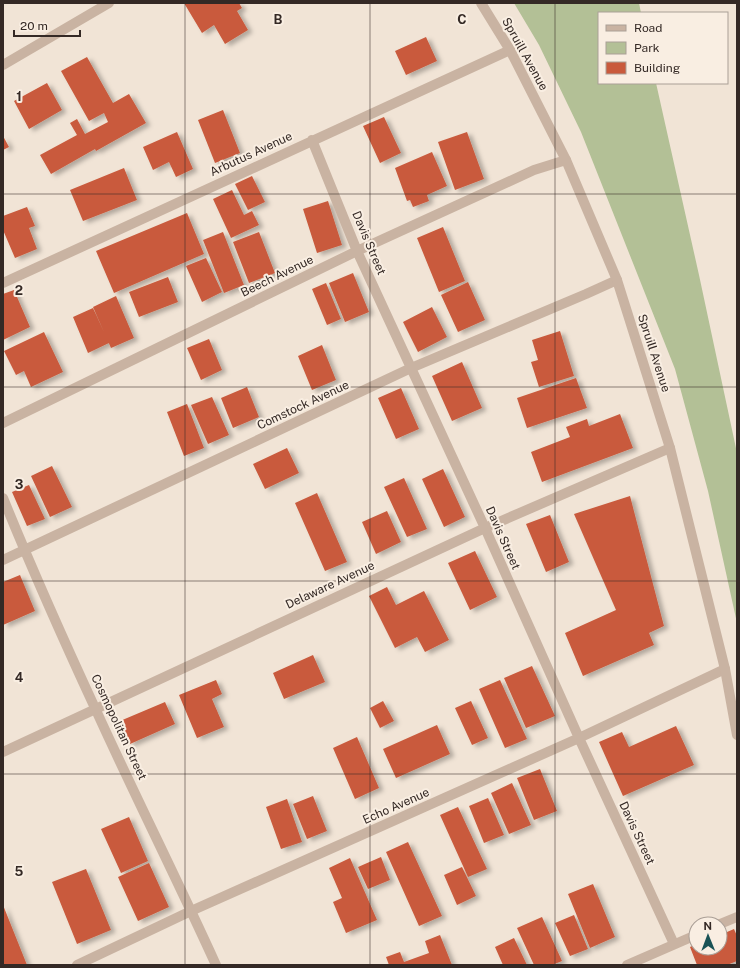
<svg xmlns="http://www.w3.org/2000/svg" width="740" height="968" font-family="'Public Sans',sans-serif">
  <style>
    .green { fill: #b3c096 }
    .building { fill: #c95a3c; filter: url(#shadow) }
    .lines { fill: none; stroke-linecap: round; stroke-linejoin: round }
    .minor { stroke: #c9b3a2; stroke-width: 10 }
    .tertiary { stroke: #c9b3a2; stroke-width: 10 }
    .grid { fill: none; stroke: #342925; stroke-width: 1; stroke-opacity: 0.55 }
    .labels { text-anchor: middle; stroke-width: 4; stroke-linejoin: round; paint-order: stroke }
    .street-label { font-size: 12px; fill: #342925; stroke: #f9eee2 }
    .grid-label { font-size: 13px; text-anchor: middle; font-weight: bold; fill: #342925; stroke: #f9eee2; stroke-width: 4; stroke-linejoin: round; paint-order: stroke }
  </style>
  <defs>
    <filter id="shadow"><feDropShadow dx="4.5" dy="2.5" stdDeviation="2" flood-color="#0004"/></filter>
  </defs>
  <rect width="100%" height="100%" fill="#f1e4d6"/>
  <path class="green" d="M 514,3 L 639,3 L 641,13 L 599,13 L 599,83 L 656,83 L 699,275 L 737,453 L 737,623 L 708,491 L 675,369 L 581,132 L 539,45 Z"/>
  <path class="building" d="M 184,3 L 239,3 L 242,8 L 237,11 L 248,30 L 225,44 L 214,25 L 202,33 Z
    M 426,37 L 437,61 L 406,75 L 395,51 Z
    M 87,57 L 113,103 L 129,94 L 146,123 L 96,151 L 95,149 L 51,174 L 40,155 L 77,135 L 70,123 L 77,119 L 85,134 L 108,122 L 104,113 L 89,121 L 61,71 Z
    M 47,83 L 62,110 L 29,129 L 14,101 Z
    M 223,110 L 240,153 L 215,163 L 198,120 Z
    M 384,117 L 401,153 L 380,163 L 363,126 Z
    M 177,132 L 193,169 L 176,177 L 169,162 L 153,170 L 143,147 Z
    M 467,132 L 484,179 L 455,190 L 438,142 Z
    M 3,136 L 9,147 L 3,150 Z
    M 432,152 L 447,186 L 427,195 L 429,201 L 413,207 L 410,200 L 407,201 L 395,168 Z
    M 124,168 L 137,200 L 83,221 L 70,190 Z
    M 252,176 L 265,202 L 248,210 L 235,184 Z
    M 232,190 L 244,215 L 252,211 L 259,225 L 231,238 L 213,199 Z
    M 328,201 L 342,245 L 317,253 L 303,209 Z
    M 27,207 L 35,226 L 29,228 L 37,249 L 15,258 L 3,230 L 3,216 Z
    M 187,213 L 204,254 L 114,293 L 96,251 Z
    M 443,227 L 465,281 L 439,292 L 417,238 Z
    M 223,232 L 244,285 L 224,293 L 203,240 Z
    M 259,232 L 275,273 L 249,283 L 233,242 Z
    M 206,258 L 222,292 L 202,302 L 186,266 Z
    M 353,273 L 369,312 L 345,322 L 329,283 Z
    M 168,277 L 178,302 L 139,317 L 129,292 Z
    M 468,282 L 485,320 L 458,332 L 441,295 Z
    M 326,283 L 341,319 L 327,325 L 312,289 Z
    M 14,290 L 30,327 L 3,340 L 3,294 Z
    M 116,296 L 134,338 L 111,348 L 93,307 Z
    M 432,307 L 447,337 L 418,352 L 403,322 Z
    M 93,308 L 109,343 L 88,353 L 73,317 Z
    M 560,331 L 574,376 L 539,387 L 531,362 L 538,360 L 532,340 Z
    M 44,332 L 63,372 L 31,387 L 24,371 L 16,375 L 4,351 Z
    M 209,339 L 222,370 L 201,380 L 187,348 Z
    M 322,345 L 336,380 L 312,390 L 298,356 Z
    M 462,362 L 482,408 L 452,421 L 432,376 Z
    M 576,378 L 587,408 L 527,428 L 517,398 Z
    M 247,387 L 259,417 L 233,428 L 221,398 Z
    M 401,388 L 419,429 L 396,439 L 378,398 Z
    M 212,397 L 229,435 L 208,444 L 191,405 Z
    M 187,404 L 204,448 L 184,456 L 167,412 Z
    M 620,414 L 633,448 L 542,482 L 531,452 L 570,437 L 566,427 L 587,419 L 589,426 Z
    M 287,448 L 299,473 L 265,489 L 253,464 Z
    M 52,466 L 72,507 L 50,517 L 31,476 Z
    M 443,469 L 465,517 L 444,527 L 422,479 Z
    M 404,478 L 427,529 L 407,537 L 384,487 Z
    M 29,485 L 45,519 L 27,526 L 12,492 Z
    M 317,493 L 347,562 L 325,571 L 295,503 Z
    M 630,496 L 664,626 L 649,633 L 654,645 L 583,676 L 565,633 L 616,610 L 574,514 Z
    M 387,511 L 401,542 L 376,554 L 362,522 Z
    M 550,515 L 569,562 L 546,572 L 526,524 Z
    M 475,551 L 497,597 L 470,610 L 448,563 Z
    M 20,575 L 35,611 L 3,625 L 3,582 Z
    M 387,587 L 396,605 L 424,591 L 449,640 L 425,652 L 417,637 L 395,648 L 369,596 Z
    M 313,655 L 325,682 L 284,699 L 273,673 Z
    M 532,666 L 555,716 L 526,728 L 504,678 Z
    M 216,680 L 222,694 L 212,699 L 224,727 L 197,738 L 179,695 Z
    M 500,680 L 527,739 L 505,748 L 479,689 Z
    M 383,701 L 394,721 L 380,728 L 370,708 Z
    M 471,701 L 488,738 L 472,745 L 455,708 Z
    M 165,702 L 175,724 L 130,744 L 120,721 Z
    M 437,725 L 450,754 L 396,778 L 383,749 Z
    M 676,726 L 694,765 L 623,796 L 599,742 L 622,732 L 629,747 Z
    M 357,737 L 379,788 L 355,799 L 333,748 Z
    M 540,769 L 557,811 L 534,820 L 517,778 Z
    M 512,783 L 531,825 L 509,834 L 491,793 Z
    M 313,796 L 327,831 L 307,839 L 293,804 Z
    M 488,798 L 504,835 L 484,843 L 469,806 Z
    M 287,799 L 302,842 L 281,849 L 266,807 Z
    M 458,807 L 487,869 L 468,877 L 440,815 Z
    M 129,817 L 148,861 L 121,873 L 101,829 Z
    M 408,842 L 442,916 L 419,926 L 386,852 Z
    M 381,857 L 390,880 L 368,889 L 358,867 Z
    M 350,858 L 377,920 L 346,933 L 333,902 L 342,898 L 329,868 Z
    M 149,863 L 169,907 L 138,921 L 118,877 Z
    M 462,867 L 476,896 L 457,905 L 444,875 Z
    M 86,869 L 111,930 L 77,944 L 52,882 Z
    M 593,884 L 615,937 L 590,948 L 568,894 Z
    M 3,905 L 27,965 L 3,965 Z
    M 574,915 L 588,949 L 570,956 L 555,923 Z
    M 542,917 L 562,961 L 552,965 L 534,965 L 517,928 Z
    M 734,929 L 737,936 L 737,961 L 727,965 L 697,965 L 690,947 L 696,944 L 696,948 L 720,948 L 720,935 Z
    M 440,935 L 452,965 L 389,965 L 386,957 L 400,952 L 404,962 L 429,953 L 425,941 Z
    M 514,938 L 527,965 L 503,965 L 495,947 Z"/>
  <g class="lines">
    <path class="minor" d="M 3,65 L 109,3
      M 312,140 L 357,251 L 485,528 L 579,738 L 674,944
      M 3,283 L 510,50
      M 3,423 L 357,251 L 534,170 L 566,160
      M 3,498 C 32,569 63,639 95,708 C 134,794 177,879 216,965
      M 3,560 L 411,368 L 586,294 L 617,280
      M 3,752 L 485,528 L 670,448
      M 720,924 L 737,917
      M 77,965 L 191,911 L 579,738 L 725,669
      M 627,965 L 696,935"/>
    <path class="tertiary" d="M 481,3 L 510,50 L 566,160 L 617,280 L 670,448 L 725,669 L 737,735"/>
  </g>
  <path class="grid" d="M 185,3 L 185,965M 370,3 L 370,965M 555,3 L 555,965M 3,194 L 737,194M 3,387 L 737,387M 3,581 L 737,581M 3,774 L 737,774"/>
  <g class="labels">
    <g class="street-label">
      <text transform="translate(525 54) rotate(61)" y="4">Spruill Avenue</text>
      <text transform="translate(251 154) rotate(-25)" y="4">Arbutus Avenue</text>
      <text transform="translate(369 243) rotate(67)" y="4">Davis Street</text>
      <text transform="translate(277 276) rotate(-26)" y="4">Beech Avenue</text>
      <text transform="translate(654 353) rotate(72)" y="4">Spruill Avenue</text>
      <text transform="translate(303 405) rotate(-25)" y="4">Comstock Avenue</text>
      <text transform="translate(503 538) rotate(66)" y="4">Davis Street</text>
      <text transform="translate(330 585) rotate(-25)" y="4">Delaware Avenue</text>
      <text transform="translate(119 727) rotate(65)" y="4">Cosmopolitan Street</text>
      <text transform="translate(396 806) rotate(-24)" y="4">Echo Avenue</text>
      <text transform="translate(637 833) rotate(65)" y="4">Davis Street</text>
    </g>
  </g>
  <g class="grid-label">
    <text x="278" y="24">B</text>
    <text x="462" y="24">C</text>
    <text x="19" y="101">1</text>
    <text x="19" y="295">2</text>
    <text x="19" y="489">3</text>
    <text x="19" y="682">4</text>
    <text x="19" y="876">5</text>
  </g>
  <rect width="740" height="968" fill="none" stroke="#342925" stroke-width="8"/>
  <rect x="598" y="12" width="130" height="72" fill="#f9eee2" stroke="#aa9f96"/>
  <rect x="606" y="25" width="20" height="6" fill="#c9b3a2" stroke="#aa9f96"/>
  <text x="634" y="32" font-size="12" fill="#342925">Road</text>
  <rect x="606" y="42" width="20" height="12" fill="#b3c096" stroke="#aa9f96"/>
  <text x="634" y="52" font-size="12" fill="#342925">Park</text>
  <rect x="606" y="62" width="20" height="12" fill="#c95a3c" stroke="#aa9f96"/>
  <text x="634" y="72" font-size="12" fill="#342925">Building</text>
  <g transform="translate(708 936) rotate(359)"><circle r="19" fill="#f9eee2" stroke="#aa9f96"/>
  <path d="M0-3L7 15L0 10L-7 15Z" fill="#1a5356"/>
  <text y="-6" font-size="11" font-weight="bold" text-anchor="middle" fill="#342925">N</text>
  </g>
  <path d="M14 30v6h66v-6" fill="none" stroke="#342925" stroke-width="2"/>
  <text x="20" y="30" font-size="12" fill="#342925" stroke="#f9eee2" stroke-width="3" paint-order="stroke">20 m</text>
</svg>
